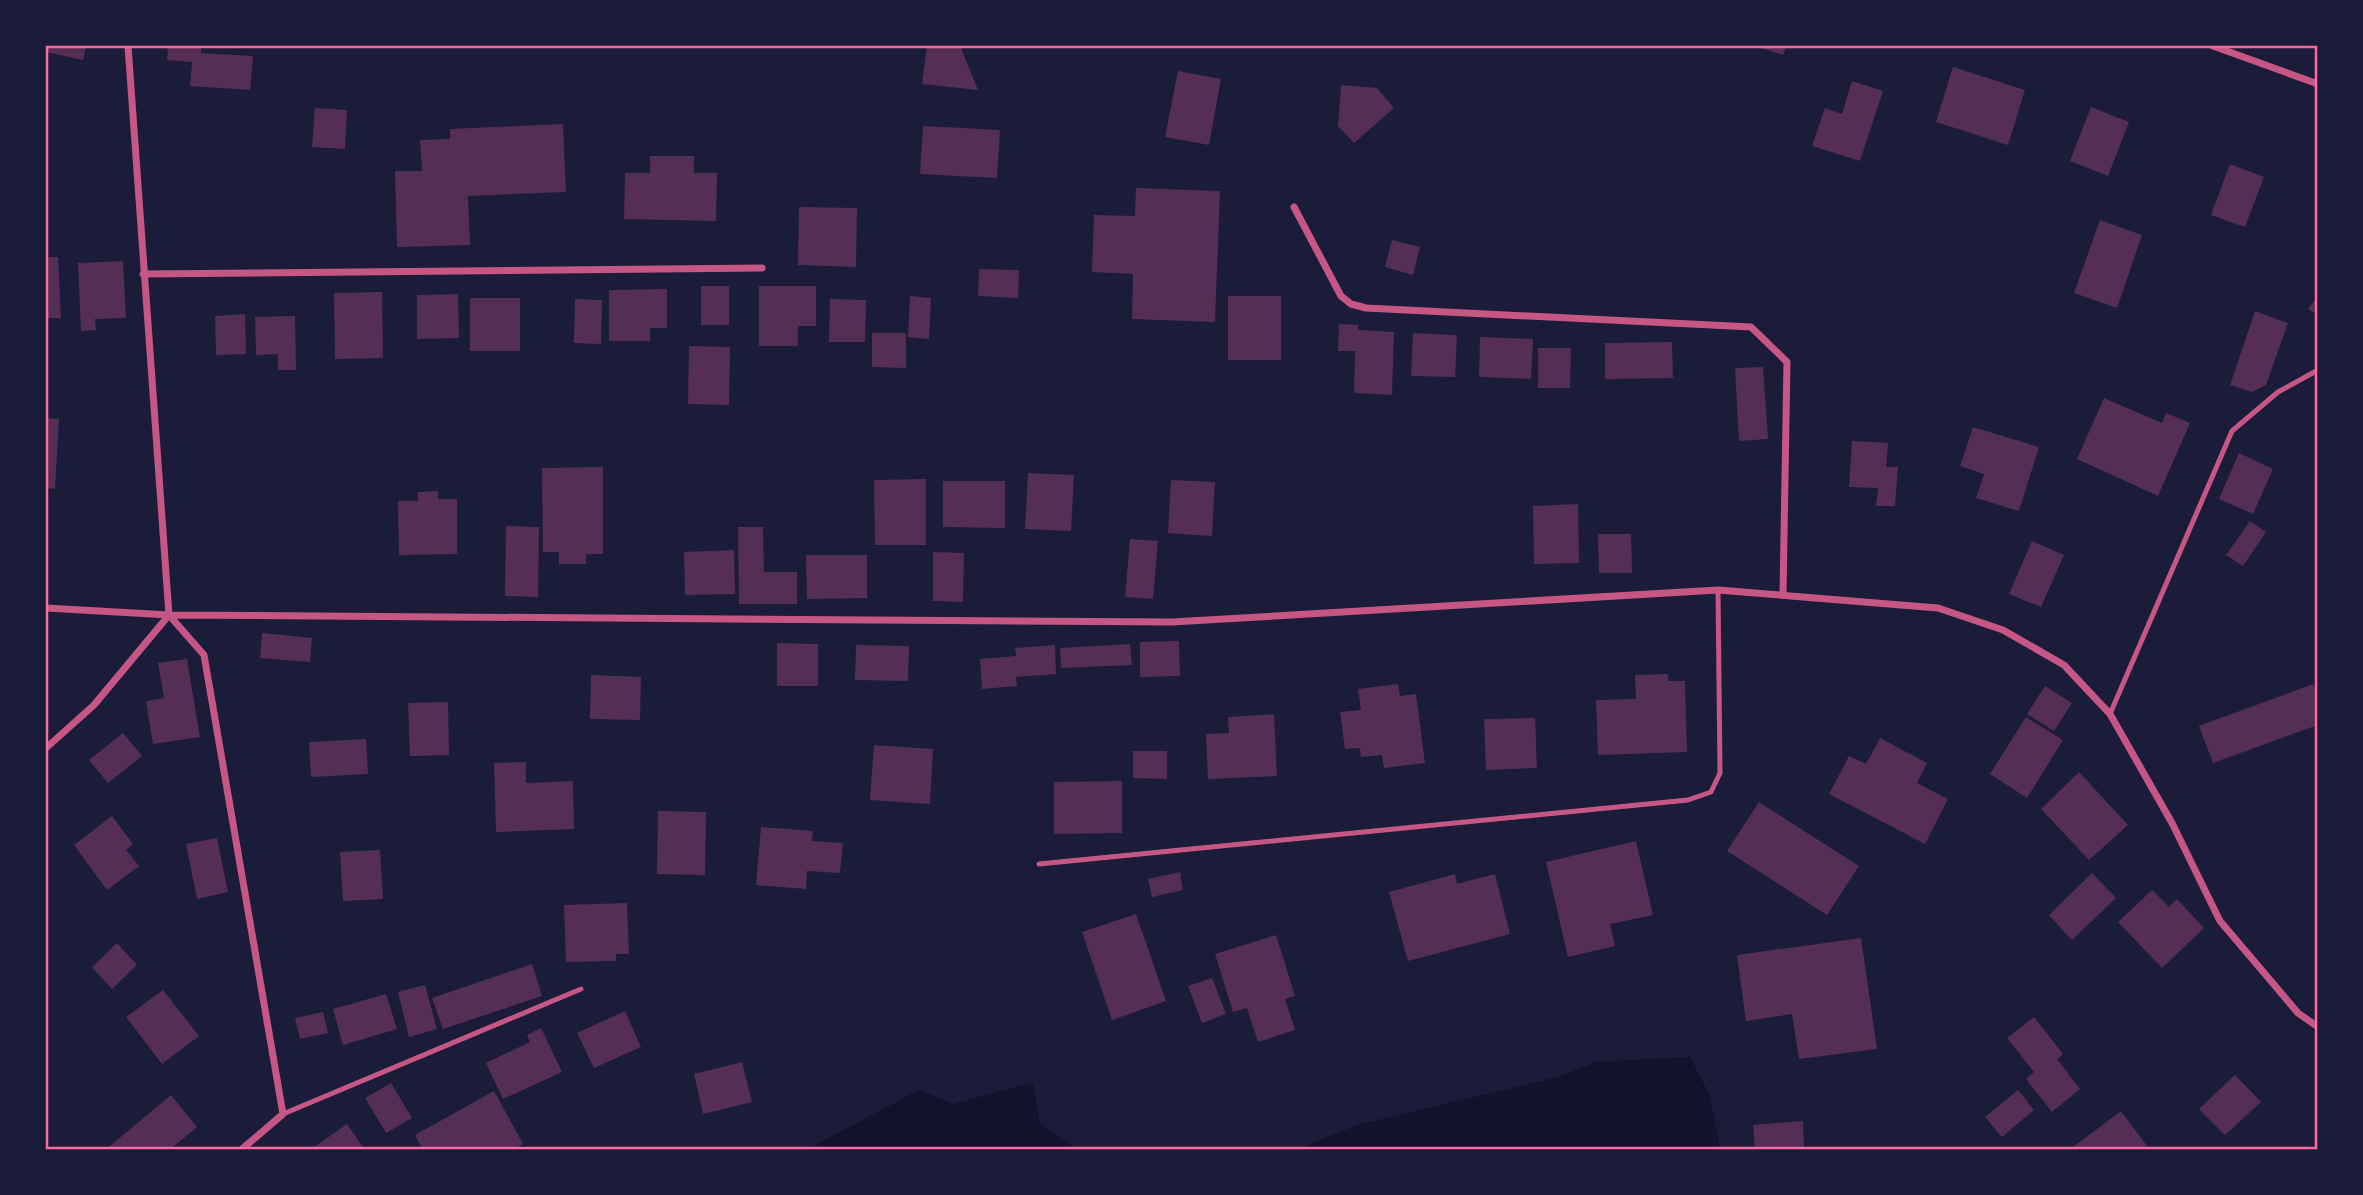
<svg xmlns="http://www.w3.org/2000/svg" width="2363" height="1195" font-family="Raleway,sans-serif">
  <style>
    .water { fill: #12122b }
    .building { fill: #542f53 }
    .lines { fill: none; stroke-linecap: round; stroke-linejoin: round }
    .service { stroke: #c65784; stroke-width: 5 }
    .minor { stroke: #c65784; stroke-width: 7 }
    .neatline { fill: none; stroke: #ff6b9d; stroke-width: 2.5 }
  </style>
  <rect width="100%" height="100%" fill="#1b1b3a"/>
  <path class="water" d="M 1690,1057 L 1710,1096 L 1720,1149 L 1298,1149 L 1357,1125 L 1558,1077 L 1596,1062 Z
    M 1033,1082 L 1040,1124 L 1071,1144 L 1073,1149 L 808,1149 L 919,1090 L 953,1104 Z"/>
  <path class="building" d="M 47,46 L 86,46 L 83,60 L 46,52 Z
    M 168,46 L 201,46 L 201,53 L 253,56 L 250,90 L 190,86 L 192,62 L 167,60 Z
    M 927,46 L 961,48 L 978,90 L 922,84 Z
    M 1755,46 L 1786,46 L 1783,55 Z
    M 1953,67 L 2025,90 L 2008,145 L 1936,122 Z
    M 1178,71 L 1221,79 L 1209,145 L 1165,137 Z
    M 1852,81 L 1883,91 L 1860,161 L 1812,146 L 1825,108 L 1842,114 Z
    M 1341,85 L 1377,88 L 1394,108 L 1354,143 L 1338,126 Z
    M 2091,107 L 2129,122 L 2108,176 L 2070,161 Z
    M 315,108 L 347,110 L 345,149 L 312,147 Z
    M 563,124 L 566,192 L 468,196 L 470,245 L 397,247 L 395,171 L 422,171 L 420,140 L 450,139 L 450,129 Z
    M 923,126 L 1000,130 L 997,178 L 920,174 Z
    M 650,156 L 694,156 L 694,173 L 717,173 L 716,221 L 624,219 L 625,173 L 650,173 Z
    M 2230,164 L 2264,177 L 2245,227 L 2211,215 Z
    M 1136,188 L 1220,191 L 1215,322 L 1132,319 L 1133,274 L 1092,272 L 1094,215 L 1135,216 Z
    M 799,207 L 857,208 L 856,267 L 798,265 Z
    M 2100,220 L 2142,235 L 2117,308 L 2074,293 Z
    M 1392,240 L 1420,247 L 1413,275 L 1385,267 Z
    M 46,257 L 58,257 L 61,318 L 46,318 Z
    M 123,261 L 126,318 L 95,319 L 96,330 L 81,331 L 78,263 Z
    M 979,269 L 1019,270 L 1018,298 L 978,296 Z
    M 701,286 L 729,286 L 729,325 L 701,325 Z
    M 759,286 L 816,286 L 816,326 L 798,326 L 798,346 L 759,346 Z
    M 667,289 L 667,328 L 650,328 L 650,341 L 609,341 L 609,290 Z
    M 382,292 L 383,358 L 335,359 L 334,293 Z
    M 458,294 L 459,338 L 417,339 L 417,295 Z
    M 910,296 L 931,298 L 929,339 L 908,337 Z
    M 1228,296 L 1281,296 L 1281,360 L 1228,360 Z
    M 2318,296 L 2318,315 L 2308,309 Z
    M 470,298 L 520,298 L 520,351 L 470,351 Z
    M 575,299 L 602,300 L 601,344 L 574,343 Z
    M 830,299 L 866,300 L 865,342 L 829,342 Z
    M 2255,311 L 2288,323 L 2266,385 L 2252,392 L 2230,385 Z
    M 245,314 L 246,354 L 216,355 L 215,316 Z
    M 295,316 L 296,370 L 278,370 L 278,354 L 256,355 L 255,317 Z
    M 1339,324 L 1358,325 L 1358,330 L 1394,332 L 1392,395 L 1354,393 L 1355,351 L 1338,351 Z
    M 872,333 L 906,333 L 906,368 L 872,367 Z
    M 1413,333 L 1457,335 L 1455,377 L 1411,376 Z
    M 1480,337 L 1533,339 L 1531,379 L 1479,377 Z
    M 1672,342 L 1673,378 L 1605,379 L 1605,343 Z
    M 689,346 L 730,347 L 729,405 L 688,404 Z
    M 1538,348 L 1571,348 L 1570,388 L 1538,388 Z
    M 1763,367 L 1768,439 L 1739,441 L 1735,368 Z
    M 2104,398 L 2162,423 L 2166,413 L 2190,423 L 2158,496 L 2077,459 Z
    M 46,418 L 59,419 L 55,489 L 46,488 Z
    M 1973,427 L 2039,447 L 2019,511 L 1976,498 L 1984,474 L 1960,466 Z
    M 1852,441 L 1888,443 L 1886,467 L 1898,467 L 1895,506 L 1876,506 L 1878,488 L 1849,487 Z
    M 2239,453 L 2273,469 L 2253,514 L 2219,499 Z
    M 603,467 L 603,554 L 586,554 L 586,564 L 559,564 L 559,552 L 543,552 L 542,468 Z
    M 1028,473 L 1074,475 L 1071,531 L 1025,529 Z
    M 926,479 L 926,545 L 875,545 L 874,480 Z
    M 1171,480 L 1215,482 L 1212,536 L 1168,533 Z
    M 943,481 L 1005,481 L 1005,528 L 943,527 Z
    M 438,491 L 438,499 L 457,499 L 457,554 L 399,555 L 398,501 L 418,501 L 418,492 Z
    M 1578,504 L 1579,563 L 1534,564 L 1533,506 Z
    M 2250,521 L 2266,532 L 2243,566 L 2226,555 Z
    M 506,526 L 539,527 L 538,597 L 505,596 Z
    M 738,527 L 763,527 L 764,572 L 797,572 L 797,604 L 739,604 Z
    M 1598,534 L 1631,534 L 1632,573 L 1599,573 Z
    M 1130,539 L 1158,541 L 1153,599 L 1125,597 Z
    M 2032,541 L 2064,555 L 2041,607 L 2009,594 Z
    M 734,550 L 735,594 L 685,595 L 684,552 Z
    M 933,552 L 964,553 L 963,602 L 933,601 Z
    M 806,555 L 867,555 L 867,598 L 807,599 Z
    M 262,633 L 312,638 L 310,662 L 260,658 Z
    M 1179,641 L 1180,676 L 1140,677 L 1140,642 Z
    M 777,643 L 818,644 L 818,686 L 777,686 Z
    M 1130,644 L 1132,665 L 1061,668 L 1060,648 Z
    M 856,645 L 909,646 L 908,681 L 855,680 Z
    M 1055,645 L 1056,674 L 1016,677 L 1017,686 L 982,689 L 980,659 L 1016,656 L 1015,648 Z
    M 187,659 L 200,737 L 153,744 L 146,701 L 164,698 L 158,663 Z
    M 1668,674 L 1668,681 L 1685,681 L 1687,752 L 1598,755 L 1596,700 L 1636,699 L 1635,675 Z
    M 591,675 L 641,677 L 640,720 L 590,719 Z
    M 1398,684 L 1400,696 L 1416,694 L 1425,763 L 1384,768 L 1382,755 L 1361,757 L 1360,748 L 1345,749 L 1340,712 L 1361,710 L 1358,689 Z
    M 2313,684 L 2318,695 L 2318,725 L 2213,763 L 2199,726 Z
    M 2045,686 L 2072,703 L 2054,731 L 2027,714 Z
    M 448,702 L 449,755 L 410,756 L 408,703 Z
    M 1274,714 L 1277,776 L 1208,779 L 1206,734 L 1229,733 L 1228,717 Z
    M 2026,717 L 2063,740 L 2027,798 L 1990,774 Z
    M 1535,718 L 1537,768 L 1486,770 L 1484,719 Z
    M 123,733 L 142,756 L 108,783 L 89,760 Z
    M 1880,738 L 1927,763 L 1917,783 L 1948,799 L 1925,844 L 1829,794 L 1849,756 L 1866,764 Z
    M 366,739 L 368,774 L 311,777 L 309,742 Z
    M 874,745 L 933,749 L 930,804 L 870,800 Z
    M 1133,751 L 1167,751 L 1167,779 L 1133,778 Z
    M 526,762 L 526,783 L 573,781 L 574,829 L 496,832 L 494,763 Z
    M 2079,772 L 2128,825 L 2089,860 L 2041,809 Z
    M 1122,781 L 1122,833 L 1054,834 L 1054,782 Z
    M 1759,802 L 1859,866 L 1827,915 L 1727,851 Z
    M 658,811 L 706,812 L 705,875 L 657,874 Z
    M 112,816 L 133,844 L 126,850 L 139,866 L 107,890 L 74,845 Z
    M 761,827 L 813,831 L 812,841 L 843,843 L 840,873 L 807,871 L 806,889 L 756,885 Z
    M 217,838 L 228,892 L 197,899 L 186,844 Z
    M 1636,841 L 1653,915 L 1610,924 L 1615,946 L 1568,957 L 1546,862 Z
    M 380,850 L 383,899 L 343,901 L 340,852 Z
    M 1180,872 L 1183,890 L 1152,897 L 1148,879 Z
    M 2092,873 L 2116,898 L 2072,940 L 2049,915 Z
    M 1455,874 L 1457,884 L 1495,874 L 1510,934 L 1408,961 L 1389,892 Z
    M 2152,890 L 2169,907 L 2177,899 L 2204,928 L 2162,968 L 2118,922 Z
    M 627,903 L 629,954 L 616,954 L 616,961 L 566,962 L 564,905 Z
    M 1136,914 L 1166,1001 L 1112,1020 L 1082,932 Z
    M 1276,935 L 1295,996 L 1285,999 L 1295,1030 L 1258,1042 L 1247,1008 L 1233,1012 L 1215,954 Z
    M 1861,938 L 1877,1049 L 1799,1059 L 1792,1014 L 1746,1021 L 1737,955 Z
    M 117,943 L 137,965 L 112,989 L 92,967 Z
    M 532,964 L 542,996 L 443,1029 L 432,998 Z
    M 1212,978 L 1226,1014 L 1202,1023 L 1188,986 Z
    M 425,985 L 437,1029 L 409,1037 L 398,992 Z
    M 163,990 L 199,1036 L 162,1064 L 126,1017 Z
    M 386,994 L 397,1029 L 343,1045 L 333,1009 Z
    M 625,1011 L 641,1047 L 594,1068 L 577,1033 Z
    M 323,1012 L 328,1033 L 300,1039 L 295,1018 Z
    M 2034,1017 L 2063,1054 L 2057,1059 L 2080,1089 L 2052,1112 L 2026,1079 L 2034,1072 L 2007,1038 Z
    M 541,1028 L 562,1072 L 503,1099 L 486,1063 L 530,1042 L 527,1035 Z
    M 742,1062 L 752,1102 L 703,1114 L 694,1074 Z
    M 2235,1075 L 2261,1102 L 2225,1135 L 2199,1109 Z
    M 391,1083 L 412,1118 L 386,1133 L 365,1098 Z
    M 2018,1090 L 2034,1110 L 2002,1137 L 1985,1117 Z
    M 494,1091 L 523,1144 L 512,1150 L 423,1150 L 415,1135 Z
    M 171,1095 L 197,1127 L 173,1147 L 175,1150 L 105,1150 Z
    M 2121,1111 L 2150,1150 L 2069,1150 Z
    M 1803,1121 L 1804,1150 L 1755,1150 L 1753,1125 Z
    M 347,1124 L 365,1150 L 310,1150 Z"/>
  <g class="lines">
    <path class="service" d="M 2110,714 L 2232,431 L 2278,392 L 2318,370
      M 1039,864 L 1688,800 L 1711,792 L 1720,773 L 1718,590
      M 283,1114 L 581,989"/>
    <path class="minor" d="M 128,46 L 169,615
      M 2213,46 L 2318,84
      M 1294,207 L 1341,296 L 1351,304 L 1366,308 L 1751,327 L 1787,362 L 1783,594
      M 143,274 L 762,268
      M 46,608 L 169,615 L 1172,622 L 1718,590 L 1938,608 L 2003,630 L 2064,665 L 2110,714 L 2172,823 L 2220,921 L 2298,1013 L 2318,1027
      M 169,615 L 204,655 L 283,1114 L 241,1150
      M 46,748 L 94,705 L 169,615"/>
  </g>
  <rect width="2363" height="1195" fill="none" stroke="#1b1b3a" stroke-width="94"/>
  <rect x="47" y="47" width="2269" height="1101" class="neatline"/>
</svg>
